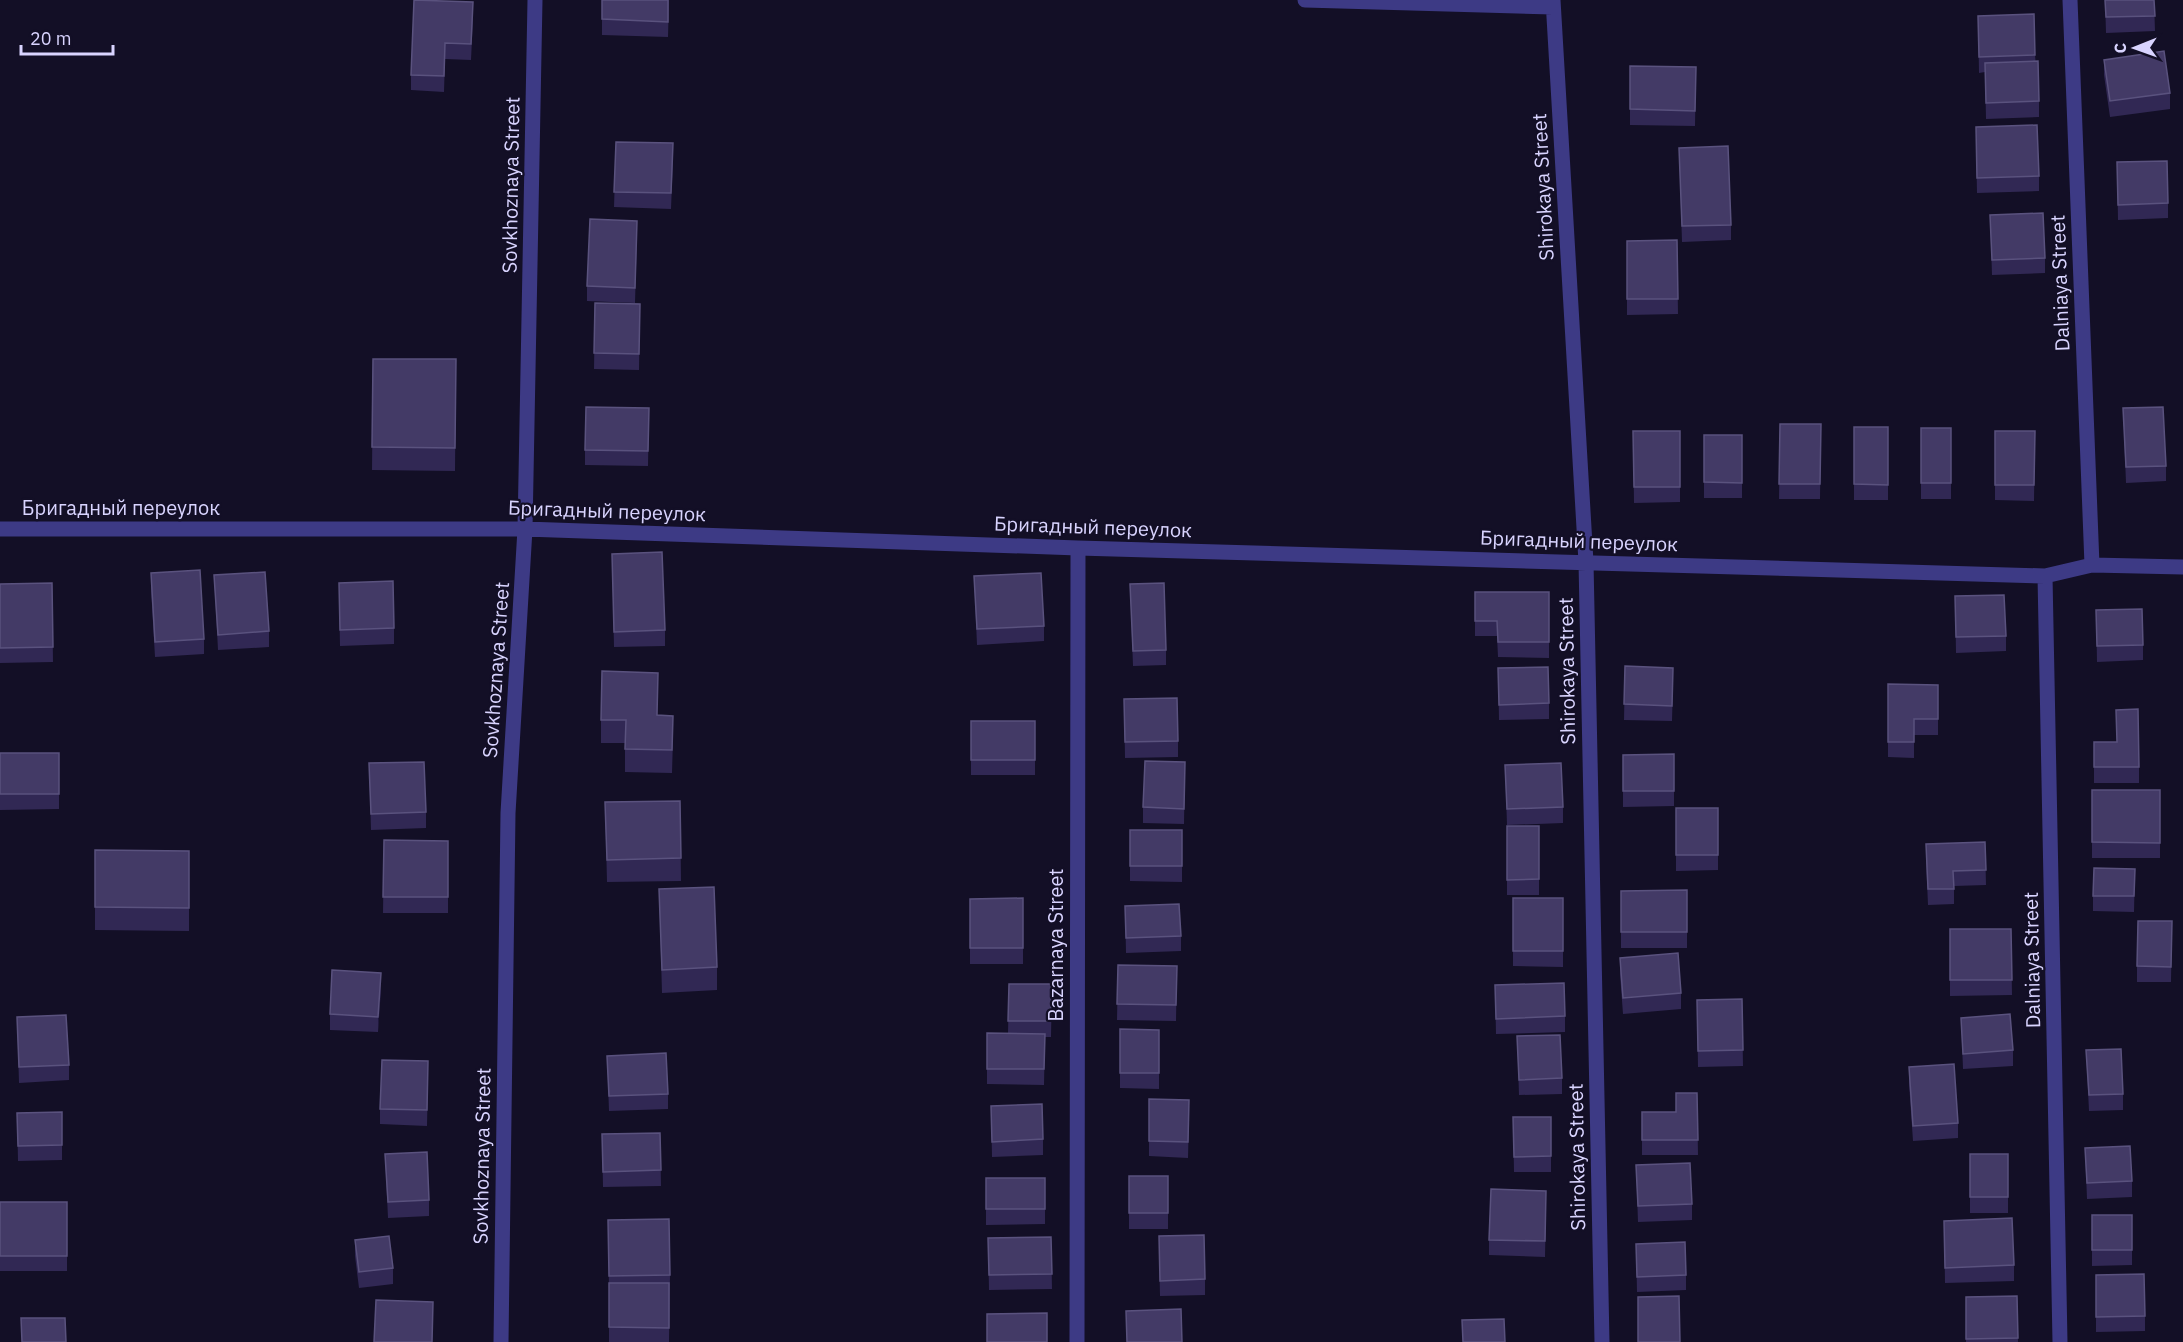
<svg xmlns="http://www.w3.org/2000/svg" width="2183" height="1342" font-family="'IBM Plex Sans',sans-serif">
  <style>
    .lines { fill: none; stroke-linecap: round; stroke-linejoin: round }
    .street { stroke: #3d3a85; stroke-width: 15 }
    .wall { fill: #312854 }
    .shaded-wall { fill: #1d163a }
    .building { fill: #433a66; stroke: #5a527e; stroke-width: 1.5 }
    .labels { text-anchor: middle; stroke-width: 4.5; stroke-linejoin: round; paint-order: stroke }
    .street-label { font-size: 20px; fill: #d9d4ff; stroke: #130f26 }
  </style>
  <rect width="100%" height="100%" fill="#130f26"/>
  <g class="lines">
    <path class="street" d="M 1305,0 L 1553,7
      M 1553,0 L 1586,562 L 1602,1342
      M 2070,0 L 2092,565
      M 0,529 L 525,529 L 1078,548 L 2045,576 L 2092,565 L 2183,567
      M 2045,576 L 2060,1342
      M 501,1342 L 508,813 L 525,529 L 535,0
      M 1077,1342 L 1078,548"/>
  </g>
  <path class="wall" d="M 602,0 L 669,0 L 668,37 L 602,35 Z
    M 2105,0 L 2154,0 L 2155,31 L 2106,33 Z
    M 1978,16 L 2035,55 L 2039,101 L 2039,117 L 1986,119 L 1985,72 L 1979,73 Z
    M 473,18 L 471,60 L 445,59 L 444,92 L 411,90 L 411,75 Z
    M 2104,60 L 2170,93 L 2170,109 L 2110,117 L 2104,75 Z
    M 1630,66 L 1696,67 L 1695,126 L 1630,125 Z
    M 616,142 L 673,159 L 671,209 L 614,207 Z
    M 1976,143 L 2039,176 L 2039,191 L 1977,193 Z
    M 1679,148 L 1731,225 L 1731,240 L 1682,242 Z
    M 2117,162 L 2168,203 L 2168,218 L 2118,220 Z
    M 1990,215 L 2045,258 L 2045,273 L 1992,275 Z
    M 637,236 L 635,303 L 587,301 L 587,286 Z
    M 1677,240 L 1678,314 L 1627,315 L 1627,241 Z
    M 595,303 L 640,304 L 639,370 L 594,369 Z
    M 373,359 L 456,359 L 455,471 L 372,470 Z
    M 649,408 L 648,466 L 585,465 L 585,450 Z
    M 2123,408 L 2166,466 L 2166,481 L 2126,483 Z
    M 1780,424 L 1821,424 L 1820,499 L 1779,499 Z
    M 1854,427 L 1888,427 L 1888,500 L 1854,500 Z
    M 1921,428 L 1951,428 L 1951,499 L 1921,499 Z
    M 1633,431 L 1680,431 L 1680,502 L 1634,503 Z
    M 2035,431 L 2034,501 L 1995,500 L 1995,485 Z
    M 1704,435 L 1742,435 L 1742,498 L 1704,498 Z
    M 612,554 L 665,630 L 665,646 L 614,647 Z
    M 151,573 L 204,639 L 204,654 L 155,657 L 151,589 Z
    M 214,575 L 269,631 L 269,647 L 218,650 Z
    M 974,576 L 1044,626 L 1044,641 L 977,645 Z
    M 52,583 L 53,662 L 0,663 L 0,584 Z
    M 1130,584 L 1166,650 L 1166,665 L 1133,666 Z
    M 1475,592 L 1549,592 L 1549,658 L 1498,657 L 1497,636 L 1475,636 Z
    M 1955,596 L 2006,636 L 2006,651 L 1956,653 Z
    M 339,598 L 394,628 L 394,644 L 340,646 Z
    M 2096,610 L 2143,645 L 2143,660 L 2097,662 Z
    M 1625,666 L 1673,683 L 1672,721 L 1624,720 Z
    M 1498,668 L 1549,703 L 1549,719 L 1499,720 Z
    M 1938,685 L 1938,735 L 1914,735 L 1914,758 L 1888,757 L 1888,742 Z
    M 1124,699 L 1178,741 L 1178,757 L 1125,758 Z
    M 658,715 L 673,739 L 672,773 L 625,772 L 625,743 L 601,743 L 601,720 Z
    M 971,721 L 1035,721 L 1035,775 L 971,775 Z
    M 2094,742 L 2139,767 L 2139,783 L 2094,783 Z
    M 0,753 L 59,753 L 59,809 L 0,810 Z
    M 1674,754 L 1674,806 L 1623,807 L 1623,755 Z
    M 1185,762 L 1184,824 L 1143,823 L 1143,807 Z
    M 369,763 L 426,812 L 426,828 L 371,830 Z
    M 1505,765 L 1563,807 L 1563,823 L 1507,825 Z
    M 2092,790 L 2160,790 L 2160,858 L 2092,858 Z
    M 680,801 L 681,881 L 607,882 L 605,802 Z
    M 1676,808 L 1718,808 L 1718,870 L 1676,871 Z
    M 1507,826 L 1539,826 L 1539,895 L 1507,895 Z
    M 1130,830 L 1182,830 L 1182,882 L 1130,881 Z
    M 384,840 L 448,841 L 448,913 L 383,913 Z
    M 1985,842 L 1986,885 L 1954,886 L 1954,904 L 1928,905 L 1926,859 Z
    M 95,850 L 189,851 L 189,931 L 95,930 Z
    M 2135,869 L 2134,912 L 2093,911 L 2093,896 Z
    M 659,889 L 717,967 L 717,990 L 662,993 Z
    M 1687,890 L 1687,948 L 1621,948 L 1621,891 Z
    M 1023,898 L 1023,964 L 970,964 L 970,899 Z
    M 1513,898 L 1563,898 L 1563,967 L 1513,966 Z
    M 1125,906 L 1181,936 L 1181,951 L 1126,953 Z
    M 2172,921 L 2171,982 L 2137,982 L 2137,966 Z
    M 1950,929 L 2011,929 L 2012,995 L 1950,996 Z
    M 1620,958 L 1681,993 L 1681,1009 L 1623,1014 L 1620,974 Z
    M 1118,965 L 1177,966 L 1176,1021 L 1117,1020 Z
    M 1009,984 L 1052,984 L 1051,1037 L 1045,1037 L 1044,1085 L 987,1084 L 987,1033 L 1008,1033 Z
    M 1495,985 L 1565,1016 L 1565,1032 L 1496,1034 Z
    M 381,989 L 378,1032 L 330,1030 L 330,1014 Z
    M 1742,999 L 1743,1066 L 1698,1067 L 1697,1000 Z
    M 17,1017 L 69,1065 L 69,1080 L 19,1083 Z
    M 1961,1018 L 2013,1050 L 2013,1066 L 1963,1069 Z
    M 1120,1029 L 1159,1030 L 1159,1089 L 1120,1088 Z
    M 1517,1036 L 1562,1078 L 1562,1094 L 1519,1095 Z
    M 2086,1050 L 2123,1094 L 2123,1110 L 2089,1111 Z
    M 607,1056 L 668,1094 L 668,1109 L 609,1111 Z
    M 1909,1067 L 1958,1123 L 1958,1138 L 1913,1141 L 1909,1083 Z
    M 428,1077 L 427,1126 L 380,1124 L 380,1109 Z
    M 1697,1093 L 1698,1155 L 1642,1155 L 1642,1112 L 1676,1112 Z
    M 1149,1099 L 1189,1116 L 1188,1158 L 1149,1156 Z
    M 991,1106 L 1043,1139 L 1043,1155 L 992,1157 Z
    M 62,1112 L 62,1160 L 18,1161 L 17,1113 Z
    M 1513,1117 L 1551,1117 L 1551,1172 L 1514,1172 Z
    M 660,1133 L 661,1186 L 603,1187 L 602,1134 Z
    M 2085,1148 L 2132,1181 L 2132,1197 L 2087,1199 Z
    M 385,1154 L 429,1200 L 429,1216 L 388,1218 Z
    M 1970,1154 L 2008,1154 L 2008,1213 L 1970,1213 Z
    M 1636,1165 L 1692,1204 L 1692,1220 L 1638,1222 Z
    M 1129,1176 L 1168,1176 L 1168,1229 L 1129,1229 Z
    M 986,1178 L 1045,1178 L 1045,1224 L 986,1225 Z
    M 0,1202 L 67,1202 L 67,1271 L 0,1271 Z
    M 1546,1206 L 1545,1257 L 1489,1255 L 1489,1240 Z
    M 2092,1215 L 2132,1215 L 2132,1265 L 2092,1266 Z
    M 608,1220 L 670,1275 L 669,1342 L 609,1342 L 609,1291 Z
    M 1944,1221 L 2014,1265 L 2014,1281 L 1945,1283 Z
    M 1051,1237 L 1052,1289 L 989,1290 L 988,1238 Z
    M 355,1240 L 393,1268 L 393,1284 L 359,1288 L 355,1256 Z
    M 1636,1244 L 1686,1275 L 1686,1290 L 1637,1292 Z
    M 1159,1252 L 1205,1279 L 1205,1295 L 1160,1296 Z
    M 2096,1275 L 2145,1316 L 2145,1331 L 2096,1332 Z
    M 2017,1296 L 2018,1342 L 1966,1342 L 1966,1297 Z"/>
  <path class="shaded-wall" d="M 381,973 L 381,989 L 378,1032 L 378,1017 Z"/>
  <path class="building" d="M 414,0 L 473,2 L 471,44 L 445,43 L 444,76 L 411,75 Z
    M 602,0 L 668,0 L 668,22 L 602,19 Z
    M 2105,0 L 2154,0 L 2155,16 L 2106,17 Z
    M 2034,14 L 2035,55 L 1979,57 L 1978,16 Z
    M 2164,51 L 2170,93 L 2110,101 L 2104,60 Z
    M 2038,61 L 2039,101 L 1986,103 L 1985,63 Z
    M 1630,66 L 1696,67 L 1695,111 L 1630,109 Z
    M 2037,125 L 2039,176 L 1977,178 L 1976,127 Z
    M 616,142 L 673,143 L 671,193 L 614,192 Z
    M 1728,146 L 1731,225 L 1682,226 L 1679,148 Z
    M 2167,161 L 2168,203 L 2118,205 L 2117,162 Z
    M 2043,213 L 2045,258 L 1992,260 L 1990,215 Z
    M 590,219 L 637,221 L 635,288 L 587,286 Z
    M 1677,240 L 1678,299 L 1627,299 L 1627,241 Z
    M 595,303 L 640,304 L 639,354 L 594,353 Z
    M 373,359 L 456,359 L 455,448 L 372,447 Z
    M 586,407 L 649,408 L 648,451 L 585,450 Z
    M 2163,407 L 2166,466 L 2126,467 L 2123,408 Z
    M 1780,424 L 1821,424 L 1820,484 L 1779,484 Z
    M 1854,427 L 1888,427 L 1888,485 L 1854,484 Z
    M 1921,428 L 1951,428 L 1951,483 L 1921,483 Z
    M 1633,431 L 1680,431 L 1680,487 L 1634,487 Z
    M 1995,431 L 2035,431 L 2034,485 L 1995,485 Z
    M 1704,435 L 1742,435 L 1742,483 L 1704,482 Z
    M 662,552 L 665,630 L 614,632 L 612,554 Z
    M 200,570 L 204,639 L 155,642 L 151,573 Z
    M 265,572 L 269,631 L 218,635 L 214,575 Z
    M 1041,573 L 1044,626 L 977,629 L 974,576 Z
    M 393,581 L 394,628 L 340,630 L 339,583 Z
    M 52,583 L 53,647 L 0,648 L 0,584 Z
    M 1164,583 L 1166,650 L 1133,651 L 1130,584 Z
    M 1475,592 L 1549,592 L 1549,642 L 1498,642 L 1497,621 L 1475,621 Z
    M 2004,595 L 2006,636 L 1956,637 L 1955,596 Z
    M 2142,609 L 2143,645 L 2097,646 L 2096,610 Z
    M 1625,666 L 1673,668 L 1672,706 L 1624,704 Z
    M 1548,667 L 1549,703 L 1499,705 L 1498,668 Z
    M 602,671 L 658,673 L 657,715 L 673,716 L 672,750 L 625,749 L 626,720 L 601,720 Z
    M 1888,684 L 1938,685 L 1938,719 L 1914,719 L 1914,742 L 1888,742 Z
    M 1177,698 L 1178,741 L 1125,742 L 1124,699 Z
    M 2138,709 L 2139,767 L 2094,767 L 2094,742 L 2117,742 L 2116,710 Z
    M 971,721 L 1035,721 L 1035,760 L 971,760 Z
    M 0,753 L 59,753 L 59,794 L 0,794 Z
    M 1674,754 L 1674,791 L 1623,791 L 1623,755 Z
    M 1145,761 L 1185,762 L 1184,809 L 1143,807 Z
    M 424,762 L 426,812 L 371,814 L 369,763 Z
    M 1561,763 L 1563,807 L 1507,809 L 1505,765 Z
    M 2092,790 L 2160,790 L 2160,843 L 2092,842 Z
    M 680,801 L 681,858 L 607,860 L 605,802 Z
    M 1676,808 L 1718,808 L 1718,855 L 1676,855 Z
    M 1507,826 L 1539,826 L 1539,879 L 1507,880 Z
    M 1130,830 L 1182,830 L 1182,866 L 1130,866 Z
    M 384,840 L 448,841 L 448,897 L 383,897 Z
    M 1985,842 L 1986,870 L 1953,871 L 1954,889 L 1928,889 L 1926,844 Z
    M 95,850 L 189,851 L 189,908 L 95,907 Z
    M 2094,868 L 2135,869 L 2134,896 L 2093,896 Z
    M 714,887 L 717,967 L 662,970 L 659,889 Z
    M 1687,890 L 1687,932 L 1621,932 L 1621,891 Z
    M 1023,898 L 1023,948 L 970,948 L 970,899 Z
    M 1513,898 L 1563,898 L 1563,951 L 1513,951 Z
    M 1179,904 L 1181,936 L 1126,938 L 1125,906 Z
    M 2138,921 L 2172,921 L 2171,967 L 2137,966 Z
    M 1950,929 L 2011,929 L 2012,980 L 1950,980 Z
    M 1678,953 L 1681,993 L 1623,998 L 1620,958 Z
    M 1118,965 L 1177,966 L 1176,1005 L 1117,1004 Z
    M 332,970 L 381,973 L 378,1017 L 330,1014 Z
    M 1564,983 L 1565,1016 L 1496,1019 L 1495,985 Z
    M 1009,984 L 1052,984 L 1051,1021 L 1008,1021 Z
    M 1742,999 L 1743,1050 L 1698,1051 L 1697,1000 Z
    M 2010,1014 L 2013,1050 L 1963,1054 L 1961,1018 Z
    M 66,1015 L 69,1065 L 19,1067 L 17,1017 Z
    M 1120,1029 L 1159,1030 L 1159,1073 L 1120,1073 Z
    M 987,1033 L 1045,1034 L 1044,1069 L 987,1069 Z
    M 1560,1035 L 1562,1078 L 1519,1080 L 1517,1036 Z
    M 2121,1049 L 2123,1094 L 2089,1095 L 2086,1050 Z
    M 666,1053 L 668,1094 L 609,1096 L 607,1056 Z
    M 382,1060 L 428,1061 L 427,1110 L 380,1109 Z
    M 1954,1064 L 1958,1123 L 1913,1126 L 1909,1067 Z
    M 1676,1093 L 1697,1093 L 1698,1140 L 1642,1140 L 1642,1112 L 1676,1112 Z
    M 1149,1099 L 1189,1100 L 1188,1142 L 1149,1141 Z
    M 1042,1104 L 1043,1139 L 992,1142 L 991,1106 Z
    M 62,1112 L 62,1145 L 18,1146 L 17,1113 Z
    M 1513,1117 L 1551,1117 L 1551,1156 L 1514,1157 Z
    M 660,1133 L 661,1170 L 603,1172 L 602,1134 Z
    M 2130,1146 L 2132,1181 L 2087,1183 L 2085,1148 Z
    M 427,1152 L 429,1200 L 388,1202 L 385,1154 Z
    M 1970,1154 L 2008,1154 L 2008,1197 L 1970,1197 Z
    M 1690,1163 L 1692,1204 L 1638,1206 L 1636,1165 Z
    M 1129,1176 L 1168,1176 L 1168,1213 L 1129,1213 Z
    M 986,1178 L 1045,1178 L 1045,1209 L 986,1209 Z
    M 1491,1189 L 1546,1191 L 1545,1241 L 1489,1240 Z
    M 0,1202 L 67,1202 L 67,1256 L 0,1256 Z
    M 2092,1215 L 2132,1215 L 2132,1250 L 2092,1250 Z
    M 2012,1218 L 2014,1265 L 1945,1268 L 1944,1221 Z
    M 669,1219 L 670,1275 L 609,1276 L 608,1220 Z
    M 1204,1235 L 1205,1279 L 1160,1281 L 1159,1236 Z
    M 389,1236 L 393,1268 L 359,1272 L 355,1240 Z
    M 1051,1237 L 1052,1274 L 989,1275 L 988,1238 Z
    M 1685,1242 L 1686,1275 L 1637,1277 L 1636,1244 Z
    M 2144,1274 L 2145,1316 L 2096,1317 L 2096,1275 Z
    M 609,1283 L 669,1283 L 669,1328 L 609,1327 Z
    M 1679,1296 L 1680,1342 L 1638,1342 L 1638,1297 Z
    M 2017,1296 L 2018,1338 L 1966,1339 L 1966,1297 Z
    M 376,1300 L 433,1302 L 432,1342 L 374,1342 Z
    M 1181,1309 L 1182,1342 L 1127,1342 L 1126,1311 Z
    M 1047,1313 L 1047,1342 L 987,1342 L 987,1314 Z
    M 21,1318 L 65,1318 L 66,1342 L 22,1342 Z
    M 1504,1319 L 1505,1342 L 1463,1342 L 1462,1320 Z"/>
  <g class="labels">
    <g class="street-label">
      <text transform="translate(511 185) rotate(-89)" y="7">Sovkhoznaya Street</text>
      <text transform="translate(1543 187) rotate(-93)" y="7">Shirokaya Street</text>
      <text transform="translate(2060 283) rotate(-92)" y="7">Dalniaya Street</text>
      <text x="121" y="515">Бригадный переулок</text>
      <text transform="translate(607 511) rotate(2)" y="7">Бригадный переулок</text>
      <text transform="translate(1093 527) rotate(2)" y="7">Бригадный переулок</text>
      <text transform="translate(1579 541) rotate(2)" y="7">Бригадный переулок</text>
      <text transform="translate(496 670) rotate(-86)" y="7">Sovkhoznaya Street</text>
      <text transform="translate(1567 671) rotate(-91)" y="7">Shirokaya Street</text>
      <text transform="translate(1056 945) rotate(-90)" y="7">Bazarnaya Street</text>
      <text transform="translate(2032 960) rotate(-91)" y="7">Dalniaya Street</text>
      <text transform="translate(482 1156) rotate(-89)" y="7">Sovkhoznaya Street</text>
      <text transform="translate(1577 1157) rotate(-91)" y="7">Shirokaya Street</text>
    </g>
  </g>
  <g transform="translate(2135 48) rotate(269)" stroke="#130f26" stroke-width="4.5" paint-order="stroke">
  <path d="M0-4.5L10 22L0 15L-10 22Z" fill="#d9d4ff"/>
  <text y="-9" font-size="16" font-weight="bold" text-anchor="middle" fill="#d9d4ff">С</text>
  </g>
  <path d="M21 45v9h92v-9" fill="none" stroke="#d9d4ff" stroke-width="3"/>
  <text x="30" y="45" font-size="18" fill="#d9d4ff" stroke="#130f26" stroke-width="4.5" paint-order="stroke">20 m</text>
</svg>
